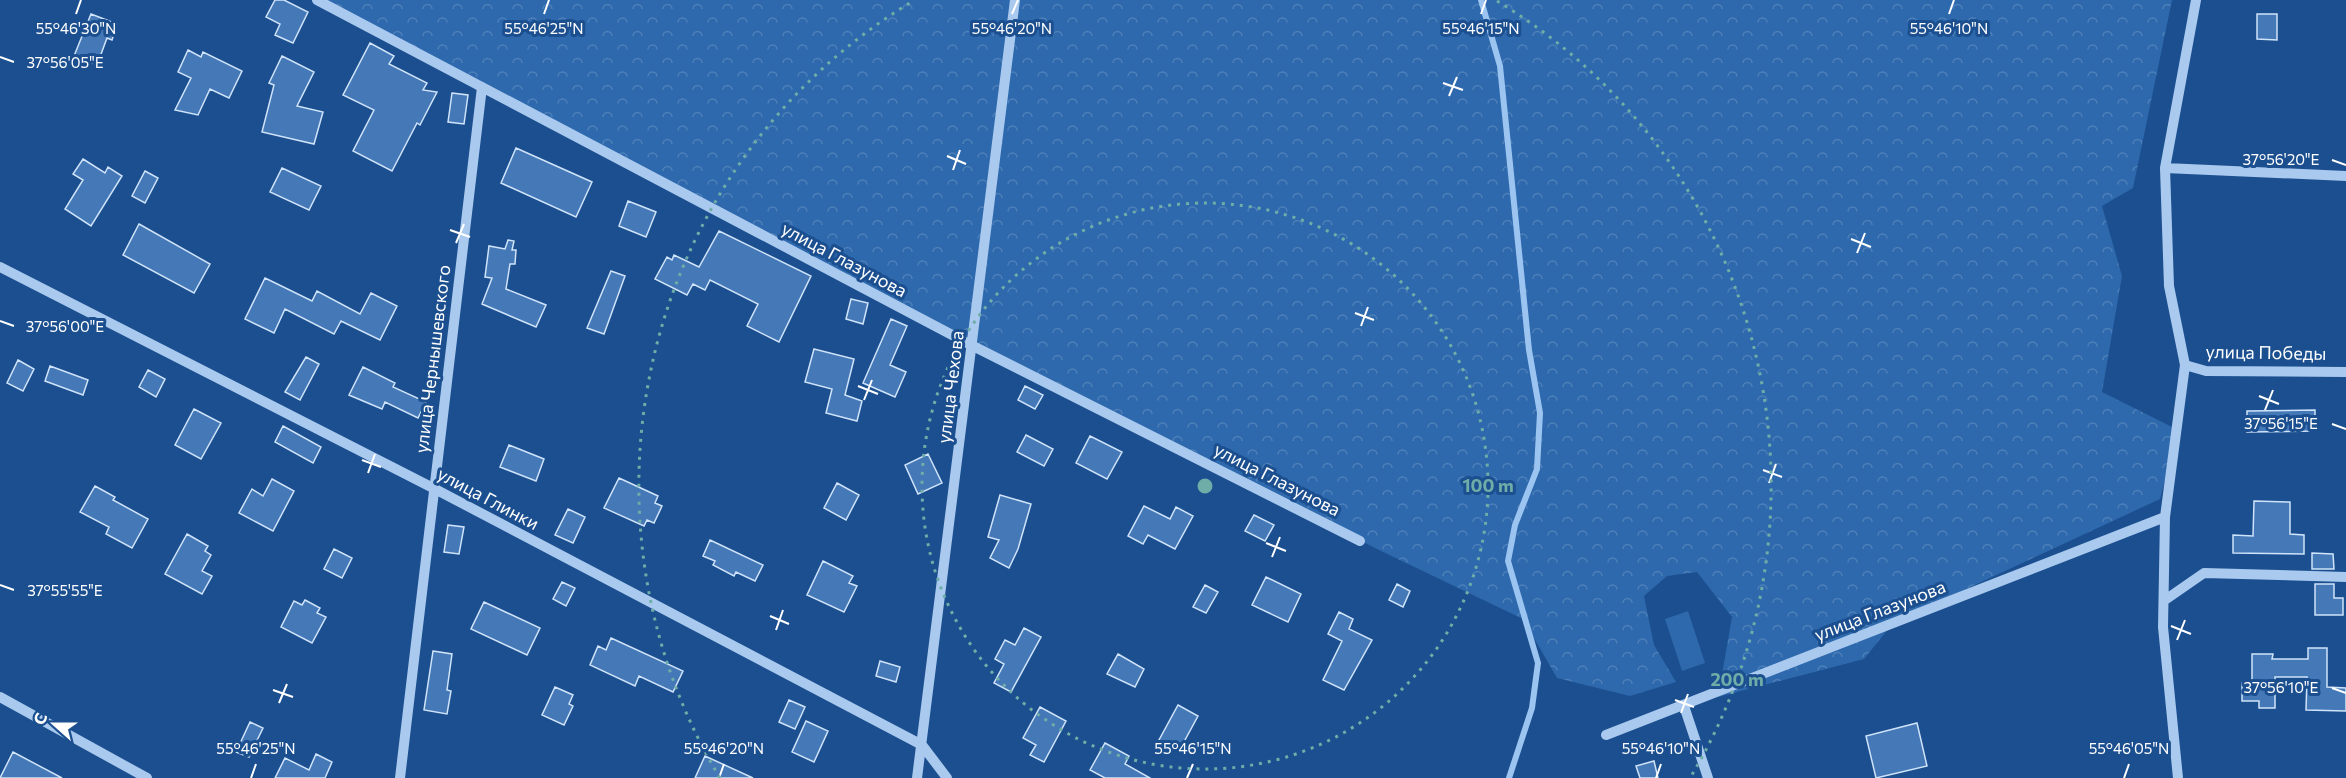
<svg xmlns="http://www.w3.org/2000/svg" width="2346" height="778" font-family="Commissioner,sans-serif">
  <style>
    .forest { fill: url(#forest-crowns) }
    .pitch { fill: #2e69ad }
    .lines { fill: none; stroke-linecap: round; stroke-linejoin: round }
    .stream { stroke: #9cc4f0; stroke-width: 6 }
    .building { fill: #4478b7; stroke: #cfe3fa; stroke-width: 1.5 }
    .minor { stroke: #a9c9ee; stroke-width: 10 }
    .ticks { fill: none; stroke: #fff; stroke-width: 2 }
    .ring { fill: none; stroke: #6fada8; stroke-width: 3; stroke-dasharray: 3 6 }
    .labels { text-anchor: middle; stroke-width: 6; stroke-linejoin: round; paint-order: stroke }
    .street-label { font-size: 18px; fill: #fff; stroke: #1b4f8f }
    .ticks-label { font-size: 15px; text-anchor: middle; fill: #fff; stroke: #1b4f8f; stroke-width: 6; stroke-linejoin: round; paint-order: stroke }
    .centre { fill: #6fada8; stroke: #1b4f8f; stroke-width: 3 }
    .ring-label { font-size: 18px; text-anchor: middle; font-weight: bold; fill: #6fada8; stroke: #1b4f8f; stroke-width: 6; stroke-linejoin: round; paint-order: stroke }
  </style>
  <defs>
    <pattern id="forest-crowns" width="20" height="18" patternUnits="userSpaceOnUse" patternTransform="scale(1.5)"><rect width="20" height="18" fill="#2e69ad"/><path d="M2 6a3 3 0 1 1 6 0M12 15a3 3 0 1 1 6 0" fill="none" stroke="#4d80b9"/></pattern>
  </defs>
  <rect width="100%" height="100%" fill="#1b4f8f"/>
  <path class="forest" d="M 325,0 L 2172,0 L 2133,188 L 2102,206 L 2122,276 L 2102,392 L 2178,430 L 2160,499 L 1893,623 L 1864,659 L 1718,697 L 1732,617 L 1697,572 L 1667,576 L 1644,596 L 1654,645 L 1676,682 L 1630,696 L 1557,678 L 1523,619 L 1379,550 L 582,140 Z"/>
  <path class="pitch" d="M 1688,611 L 1705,663 L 1682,671 L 1665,619 Z"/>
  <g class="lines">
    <path class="stream" d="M 1481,0 L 1500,66 L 1529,350 L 1540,413 L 1537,469 L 1515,525 L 1508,561 L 1538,663 L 1532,708 L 1509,778"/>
  </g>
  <path class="building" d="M 275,0 L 284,0 L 308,12 L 293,43 L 275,35 L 280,24 L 266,17 Z
    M 91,14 L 117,24 L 112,40 L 107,38 L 97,65 L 74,56 Z
    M 2257,14 L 2277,14 L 2277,40 L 2257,39 Z
    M 370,43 L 394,56 L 389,64 L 427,83 L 423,90 L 437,92 L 420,125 L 417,123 L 392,171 L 353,151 L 374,110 L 343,95 Z
    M 188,50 L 201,57 L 203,52 L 242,71 L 229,98 L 210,89 L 198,115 L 175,110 L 191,78 L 178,72 Z
    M 282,56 L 314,72 L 297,106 L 323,112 L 314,144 L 262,132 L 274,85 L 269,83 Z
    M 452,93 L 468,95 L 464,124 L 448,122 Z
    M 516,148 L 592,182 L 576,217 L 501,183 Z
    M 83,159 L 105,173 L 108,167 L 122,176 L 91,226 L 65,209 L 83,180 L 73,174 Z
    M 282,168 L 321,186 L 309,210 L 270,192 Z
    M 145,171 L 158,178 L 145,203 L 132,196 Z
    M 628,201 L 656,212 L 646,237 L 619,226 Z
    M 139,224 L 210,264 L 194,293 L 123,255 Z
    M 719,231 L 811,276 L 779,342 L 747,326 L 758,304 L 710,280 L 705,290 L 693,284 L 687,295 L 655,279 L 667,257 L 672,260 L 674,255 L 699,267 Z
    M 508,240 L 514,241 L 512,250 L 516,250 L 515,264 L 510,264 L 506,289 L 546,305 L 536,327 L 482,304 L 492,278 L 485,277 L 489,246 L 505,249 Z
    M 611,271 L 625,276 L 604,334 L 587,328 Z
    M 265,278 L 312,301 L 317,291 L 360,314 L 371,293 L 397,306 L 380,340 L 341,321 L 334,334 L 285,309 L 274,333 L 245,319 Z
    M 851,299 L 868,303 L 863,324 L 846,319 Z
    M 891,319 L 907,326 L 890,365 L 906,372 L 895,397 L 863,383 Z
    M 814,349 L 854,359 L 845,395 L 862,401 L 857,421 L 826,413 L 832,389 L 805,382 Z
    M 306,357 L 319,364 L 300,400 L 285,392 Z
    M 18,360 L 34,369 L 23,391 L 7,383 Z
    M 50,366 L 88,380 L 83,395 L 45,381 Z
    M 363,367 L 395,383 L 393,387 L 426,402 L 418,418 L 385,402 L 382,409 L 349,395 Z
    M 148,370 L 165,379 L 156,397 L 139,387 Z
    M 1025,386 L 1043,395 L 1035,409 L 1018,400 Z
    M 194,409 L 221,423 L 201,459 L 175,445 Z
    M 2315,410 L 2315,431 L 2247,432 L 2247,411 Z
    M 283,426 L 321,447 L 313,463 L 275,442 Z
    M 1026,435 L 1053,449 L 1044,466 L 1017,452 Z
    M 1090,436 L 1122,452 L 1107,479 L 1076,463 Z
    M 509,445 L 544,459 L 536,481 L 500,467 Z
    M 928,454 L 942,483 L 918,494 L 905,465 Z
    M 619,478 L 658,496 L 655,503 L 662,506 L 654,523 L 647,520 L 644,526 L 604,508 Z
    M 272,479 L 294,491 L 273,531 L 239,513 L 252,489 L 263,496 Z
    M 837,483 L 859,495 L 846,520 L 824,508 Z
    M 95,486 L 115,497 L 113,500 L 148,519 L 132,548 L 106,534 L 109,527 L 80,512 Z
    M 1000,495 L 1031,504 L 1018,549 L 1009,568 L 990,558 L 999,540 L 988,537 Z
    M 2254,501 L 2290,502 L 2290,534 L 2304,535 L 2304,554 L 2233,553 L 2233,535 L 2253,536 Z
    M 1144,506 L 1170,519 L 1176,507 L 1193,516 L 1175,549 L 1148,535 L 1143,544 L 1128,536 Z
    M 568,509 L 585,517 L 573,543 L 555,535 Z
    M 1254,515 L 1274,525 L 1265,541 L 1245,531 Z
    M 448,525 L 464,527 L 459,554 L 444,552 Z
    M 187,534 L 208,546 L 205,551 L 211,555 L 202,571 L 212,576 L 202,594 L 165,574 Z
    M 710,540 L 763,565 L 755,581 L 736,572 L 734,576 L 713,565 L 715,561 L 703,556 Z
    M 334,549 L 352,558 L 342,578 L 324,569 Z
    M 2312,553 L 2333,554 L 2334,569 L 2312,569 Z
    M 823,561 L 853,576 L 849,583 L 857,586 L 844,612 L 807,595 Z
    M 1266,577 L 1301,594 L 1288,622 L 1252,605 Z
    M 562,582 L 575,588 L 566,606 L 553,599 Z
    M 1397,584 L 1410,591 L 1403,607 L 1389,600 Z
    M 2315,584 L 2334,584 L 2334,598 L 2343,598 L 2343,615 L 2315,615 Z
    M 1205,585 L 1218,592 L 1206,613 L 1193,607 Z
    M 305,600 L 320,608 L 317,613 L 326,617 L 312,643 L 281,627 L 294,601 L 302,605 Z
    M 484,602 L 540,628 L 527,655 L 471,629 Z
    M 1339,612 L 1353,619 L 1349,629 L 1372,640 L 1344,690 L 1323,680 L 1342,641 L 1328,634 Z
    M 1024,628 L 1041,637 L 1011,692 L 994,683 L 1004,664 L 995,659 L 1005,640 L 1015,645 Z
    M 611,638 L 683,671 L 673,692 L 639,676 L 635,686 L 590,665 L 598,646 L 606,650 Z
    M 2308,648 L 2327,648 L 2327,687 L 2346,688 L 2346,711 L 2306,710 L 2307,677 L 2275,677 L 2275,708 L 2259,708 L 2259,701 L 2242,701 L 2242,683 L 2252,683 L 2252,654 L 2273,654 L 2272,659 L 2308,659 Z
    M 433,651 L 452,654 L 447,690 L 451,691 L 447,714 L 424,710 Z
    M 1118,654 L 1144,669 L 1135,687 L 1107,674 Z
    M 880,661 L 900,667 L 896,682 L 876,676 Z
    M 555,687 L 573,695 L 569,704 L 573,706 L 564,725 L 542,715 Z
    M 789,700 L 805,707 L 795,729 L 779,722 Z
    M 1178,705 L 1198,716 L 1179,751 L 1159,740 Z
    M 1040,707 L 1066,721 L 1044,762 L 1030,755 L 1036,745 L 1023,738 Z
    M 806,721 L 828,731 L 814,762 L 792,752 Z
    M 250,722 L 263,728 L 249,757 L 236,752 Z
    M 1917,723 L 1927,766 L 1876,778 L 1866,736 Z
    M 1105,743 L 1129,756 L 1125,764 L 1150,778 L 1105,778 L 1090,770 Z
    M 13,752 L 62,778 L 0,778 Z
    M 316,754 L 332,762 L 325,778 L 275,778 L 285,758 L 309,770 Z
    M 705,756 L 753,778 L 695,778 Z
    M 1654,761 L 1658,778 L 1640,778 L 1636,766 Z"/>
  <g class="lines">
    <path class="minor" d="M 317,0 L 973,346 L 1360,541
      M 2165,168 L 2346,176
      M 0,267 L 435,489 L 922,745 L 947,778
      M 2185,365 L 2206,371 L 2346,372
      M 2165,600 L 2204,573 L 2346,577
      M 0,697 L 147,778
      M 1684,706 L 1708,778
      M 1606,735 L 2165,517
      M 400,778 L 482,87
      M 917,778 L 1015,0
      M 2178,778 L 2163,627 L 2165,517 L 2185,365 L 2169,286 L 2165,168 L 2196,0"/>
  </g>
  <path class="ticks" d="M 76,14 L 81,0M 544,14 L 549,0M 1012,14 L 1018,0M 1481,14 L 1486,0M 1949,14 L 1954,0M 0,57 L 14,62M 1443,83 L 1463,90M 1449,96 L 1457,77M 947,156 L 966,164M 2332,160 L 2346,165M 953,170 L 960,150M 450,230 L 470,237M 1851,239 L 1871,247M 456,243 L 464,224M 1857,253 L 1865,233M 1355,313 L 1374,320M 0,321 L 14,326M 1361,326 L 1368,307M 858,386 L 878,394M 2259,396 L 2279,404M 864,400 L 872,380M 2265,410 L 2273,390M 2332,424 L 2346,429M 362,460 L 381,467M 1763,470 L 1782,477M 368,473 L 375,454M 1769,483 L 1776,464M 1266,543 L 1286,551M 1272,557 L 1280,537M 0,585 L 14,590M 770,616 L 789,624M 2171,626 L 2191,634M 776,630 L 783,610M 2177,640 L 2185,620M 2332,688 L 2346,693M 273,690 L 293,697M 1675,700 L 1694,707M 279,703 L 287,684M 1681,713 L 1688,694M 251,778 L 256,764M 719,778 L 724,764M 1187,778 L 1193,764M 1656,778 L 1661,764M 2124,778 L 2129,764"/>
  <g class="ring">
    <circle cx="1205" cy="486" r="283"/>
    <path d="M720 778A566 566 0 0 1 913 1M1497 1A566 566 0 0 1 1690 778"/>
  </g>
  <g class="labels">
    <g class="street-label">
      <text transform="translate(844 260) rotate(28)" y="6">улица Глазунова</text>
      <text transform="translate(2266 353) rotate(1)" y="6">улица Победы</text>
      <text transform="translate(433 359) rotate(-83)" y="6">улица Чернышевского</text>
      <text transform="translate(951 387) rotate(-83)" y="6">улица Чехова</text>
      <text transform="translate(1277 480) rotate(27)" y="6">улица Глазунова</text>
      <text transform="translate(488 499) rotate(28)" y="6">улица Глинки</text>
      <text transform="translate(1880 611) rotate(-21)" y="6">улица Глазунова</text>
    </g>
  </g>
  <g class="ticks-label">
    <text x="76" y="34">55°46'30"N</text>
    <text x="544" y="34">55°46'25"N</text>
    <text x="1012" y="34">55°46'20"N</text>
    <text x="1481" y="34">55°46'15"N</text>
    <text x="1949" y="34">55°46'10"N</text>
    <text x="65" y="68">37°56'05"E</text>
    <text x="2281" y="165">37°56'20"E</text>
    <text x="65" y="332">37°56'00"E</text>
    <text x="2281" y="429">37°56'15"E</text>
    <text x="65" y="596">37°55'55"E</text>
    <text x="2281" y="693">37°56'10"E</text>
    <text x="256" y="754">55°46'25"N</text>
    <text x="724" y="754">55°46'20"N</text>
    <text x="1193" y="754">55°46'15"N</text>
    <text x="1661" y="754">55°46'10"N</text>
    <text x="2129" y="754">55°46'05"N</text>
  </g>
  <circle cx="1205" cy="486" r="9" class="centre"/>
  <g class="ring-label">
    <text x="1488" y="492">100 m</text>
    <text x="1737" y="686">200 m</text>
  </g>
  <g transform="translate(54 724) rotate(291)" stroke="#1b4f8f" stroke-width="4.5" paint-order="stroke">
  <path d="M0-4.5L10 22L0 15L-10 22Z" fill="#ffffff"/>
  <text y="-9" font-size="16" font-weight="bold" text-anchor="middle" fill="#ffffff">С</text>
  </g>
</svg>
